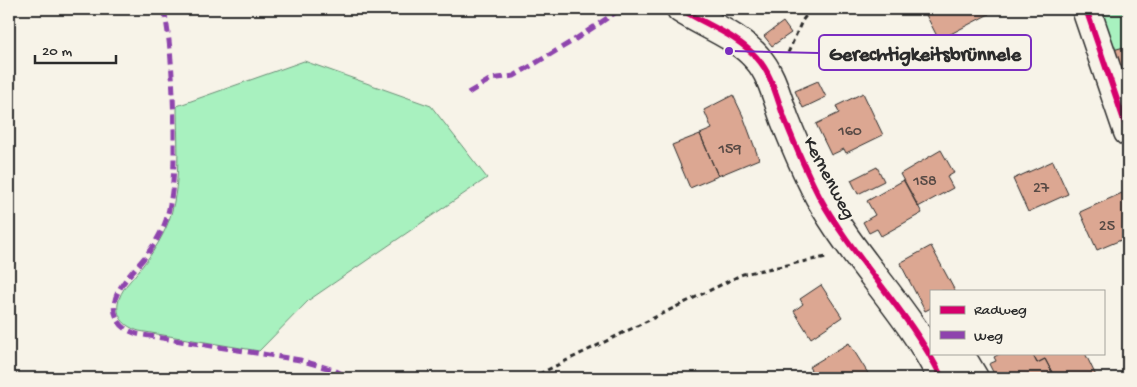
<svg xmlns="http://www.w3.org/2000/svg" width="1137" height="387" font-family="'Gochi Hand',sans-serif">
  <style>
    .green { fill: #a8f1bf; stroke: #6a8e75 }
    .building { fill: #dca792; stroke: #2b2b2b }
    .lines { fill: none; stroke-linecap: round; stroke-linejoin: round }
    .minor-casing { stroke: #2b2b2b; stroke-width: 31 }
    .path { stroke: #2b2b2b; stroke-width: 3; stroke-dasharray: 5 4; stroke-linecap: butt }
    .minor { stroke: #f7f3e8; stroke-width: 28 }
    .quiet { stroke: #8e44ad; stroke-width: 5; stroke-dasharray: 10 5; stroke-linecap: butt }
    .cycleway-casing { stroke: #f7f3e8; stroke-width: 9 }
    .cycleway { stroke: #d6006c; stroke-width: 6 }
    .labels { text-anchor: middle; stroke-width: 5; stroke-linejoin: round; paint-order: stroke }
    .number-label { font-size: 16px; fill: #574a45 }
    .street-label { font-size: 19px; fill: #2b2b2b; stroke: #f7f3e8 }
    .leader { fill: none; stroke: #7b2cbf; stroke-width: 2 }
    .callout-dot { fill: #7b2cbf; stroke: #f7f3e8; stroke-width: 2 }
    .callout { fill: #f7f3e8; stroke: #7b2cbf; stroke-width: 2 }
    .callout-label { font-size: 20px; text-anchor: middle; font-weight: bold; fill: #2b2b2b }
  </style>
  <rect width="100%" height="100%" fill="#f7f3e8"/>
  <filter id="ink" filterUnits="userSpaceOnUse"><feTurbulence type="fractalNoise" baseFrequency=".02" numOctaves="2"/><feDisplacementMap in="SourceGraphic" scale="10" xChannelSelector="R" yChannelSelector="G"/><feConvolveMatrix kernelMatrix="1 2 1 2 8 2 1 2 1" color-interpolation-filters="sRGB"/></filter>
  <g filter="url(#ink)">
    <path class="green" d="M 1093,9 L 1128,9 L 1128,110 Z
      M 304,61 L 431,106 L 487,178 L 309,300 L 259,351 L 139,331 C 126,327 116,318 118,304 C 120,289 132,280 140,269 C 149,258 157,246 163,234 C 183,196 177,147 177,106 Z"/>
    <path class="building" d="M 923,9 L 986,9 L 989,14 L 939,40 Z
      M 783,22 L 791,33 L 772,46 L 764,36 Z
      M 1128,46 L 1128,75 L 1121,77 L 1113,50 Z
      M 818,81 L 826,97 L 803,108 L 795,91 Z
      M 863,93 L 883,135 L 846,153 L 844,149 L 831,155 L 816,124 L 839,113 L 836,106 Z
      M 733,95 L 743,116 L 759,159 L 718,176 L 700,134 L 712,129 L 704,110 Z
      M 700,134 L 718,176 L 690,188 L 672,145 Z
      M 941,150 L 954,173 L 947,177 L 953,188 L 918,207 L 900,174 Z
      M 1053,161 L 1068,194 L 1028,212 L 1013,179 Z
      M 877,167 L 884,181 L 858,194 L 851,180 Z
      M 904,180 L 922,213 L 881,236 L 877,229 L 869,233 L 863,222 L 875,215 L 867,201 Z
      M 1122,193 L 1128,208 L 1128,237 L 1097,250 L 1080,212 Z
      M 931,246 L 955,291 L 931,291 L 931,308 L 925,311 L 900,263 Z
      M 821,285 L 842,317 L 811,338 L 794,311 L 803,304 L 800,299 Z
      M 849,343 L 871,378 L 816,378 L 809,367 Z
      M 1001,353 L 1032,353 L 1037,363 L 1045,359 L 1055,378 L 996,378 L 989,364 L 996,361 L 994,357 Z
      M 1032,353 L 1085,353 L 1097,378 L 1055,378 L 1045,359 L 1037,363 Z"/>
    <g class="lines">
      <g class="minor-casing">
        <path id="minor" d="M 681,9 C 706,25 737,35 757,58 C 772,74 777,99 785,120 C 795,145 806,171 819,196 C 854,260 910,312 942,378
          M 1086,9 L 1128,132
          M 949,353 L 965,363 L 974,378"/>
      </g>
      <path class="path" d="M 788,53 L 802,21 L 811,9
        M 531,378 L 743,274 L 826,257"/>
      <use href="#minor" class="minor"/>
      <path class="quiet" d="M 164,9 C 172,49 173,89 174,130 C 174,160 175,191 166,220 C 162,232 155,243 148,253 C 135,271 105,294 117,318 C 121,327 128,331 137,334 L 300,360 L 334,370 L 350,378
        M 468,93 L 491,79 L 514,76 L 571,42 L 621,9"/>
      <g class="cycleway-casing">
        <path id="cycleway" d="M 681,9 C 706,25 737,35 757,58 C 772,74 777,99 785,120 C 795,145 806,171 819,196 C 854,260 910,312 942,378
          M 1086,9 L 1128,132"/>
      </g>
      <use href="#cycleway" class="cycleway"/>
    </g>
  </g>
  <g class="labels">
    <g class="number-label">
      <text x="850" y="135">160</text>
      <text x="730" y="153">159</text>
      <text x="925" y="185">158</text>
      <text x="1041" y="192">27</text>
      <text x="1107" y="230">25</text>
    </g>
    <g class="street-label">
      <text transform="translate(831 177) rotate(62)" y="7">Kernenweg</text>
    </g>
  </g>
  <path class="leader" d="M729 51L819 53"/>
  <circle class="callout-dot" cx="729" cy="51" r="5"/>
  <rect class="callout" x="819" y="35" width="212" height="35" rx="5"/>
  <g class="callout-label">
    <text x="925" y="60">Gerechtigkeitsbrünnele</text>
  </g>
  <rect width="1137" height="387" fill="none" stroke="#f7f3e8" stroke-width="30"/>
  <rect x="15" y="15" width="1107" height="357" fill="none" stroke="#2b2b2b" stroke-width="2" filter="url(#ink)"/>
  <rect x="930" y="290" width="175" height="65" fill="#f7f3e8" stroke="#a5a39c"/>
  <rect x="940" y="306" width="25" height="8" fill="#d6006c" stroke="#a5a39c"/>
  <text x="974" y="314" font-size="15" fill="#2b2b2b">Radweg</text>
  <rect x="940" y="331" width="25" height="8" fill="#8e44ad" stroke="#a5a39c"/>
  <text x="974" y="340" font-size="15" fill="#2b2b2b">Weg</text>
  <path d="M35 55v8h81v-8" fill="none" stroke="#2b2b2b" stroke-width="2.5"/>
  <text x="42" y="55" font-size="15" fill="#2b2b2b" stroke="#f7f3e8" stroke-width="4" paint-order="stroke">20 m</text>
</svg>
